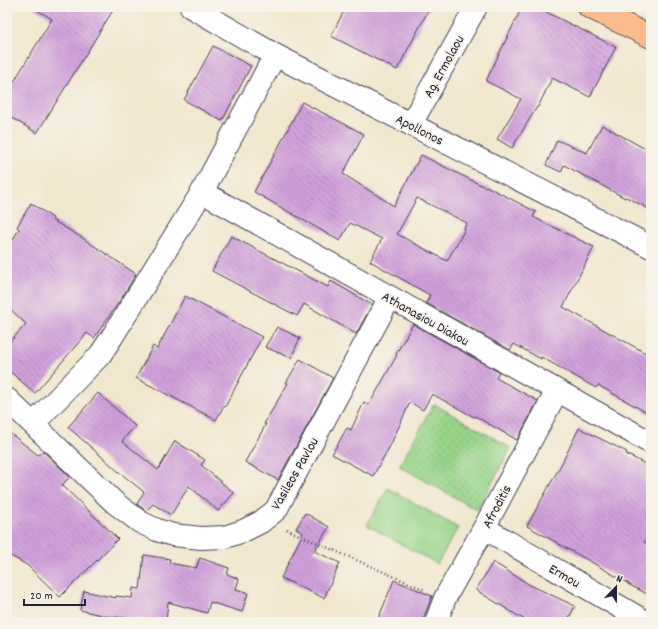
<svg xmlns="http://www.w3.org/2000/svg" width="658" height="629" font-family="Dekko,sans-serif">
  <style>
    .grass { fill: #97d489; stroke: #5c7b62 }
    .park { fill: url(#park-dots); stroke: #5c7b62 }
    .building { fill: url(#building-back-hatch); fill-rule: evenodd }
    .lines { fill: none; stroke-linecap: round; stroke-linejoin: round }
    .minor-casing { stroke: #414051; stroke-width: 24 }
    .major-casing { stroke: #414051; stroke-width: 24 }
    .path { stroke: #414051; stroke-width: 2.5; stroke-dasharray: 1 3; stroke-linecap: butt }
    .minor { stroke: #fff; stroke-width: 22 }
    .major { stroke: #fbbb8d; stroke-width: 22 }
    .labels { text-anchor: middle; stroke-width: 3.5; stroke-linejoin: round; paint-order: stroke }
    .street-label { font-size: 14px; fill: #22223b; stroke: #f7f3e8 }
  </style>
  <defs>
    <pattern id="park-dots" width="8" height="8" patternUnits="userSpaceOnUse"><rect width="8" height="8" fill="#97d489"/><path d="M2 2h.1M6 6h.1" fill="none" stroke="#82b677" stroke-width="1.8" stroke-linecap="round"/></pattern>
    <pattern id="building-back-hatch" width="6" height="6" patternUnits="userSpaceOnUse"><rect width="6" height="6" fill="#d1a0db"/><path d="M-1 5l2 2M0 0l6 6M5-1l2 2" fill="none" stroke="#a982b3"/></pattern>
  </defs>
  <rect width="100%" height="100%" fill="#f7f3e8"/>
  <filter id="ink" filterUnits="userSpaceOnUse"><feTurbulence type="fractalNoise" baseFrequency=".025" numOctaves="2"/><feDisplacementMap in="SourceGraphic" scale="8" xChannelSelector="R" yChannelSelector="G"/><feConvolveMatrix kernelMatrix="1 2 1 2 8 2 1 2 1" color-interpolation-filters="sRGB"/></filter>
  <filter id="wash" filterUnits="userSpaceOnUse"><feTurbulence type="fractalNoise" baseFrequency=".012" numOctaves="4" result="noise"/><feDisplacementMap in="SourceGraphic" scale="16" xChannelSelector="R" yChannelSelector="G"/><feGaussianBlur stdDeviation="0.9" result="paint"/><feColorMatrix in="noise" values="0 0 0 0 0 0 0 0 0 0 0 0 0 0 0 0 0 1.4 0 .05"/><feComposite in="paint" operator="in"/></filter>
  <g filter="url(#wash)">
    <rect width="100%" height="100%" fill="#f1e7cf"/>
    <path class="grass" d="M 388,488 L 458,528 L 437,564 L 367,525 Z"/>
    <path class="park" d="M 434,404 L 511,448 L 477,510 L 399,466 Z"/>
    <g id="blocks">
      <path class="building" d="M 32,7 L 115,7 L 37,133 L 7,115 L 7,93 L 52,19 Z
        M 346,7 L 430,7 L 397,70 L 331,36 Z
        M 522,7 L 536,7 L 616,47 L 590,97 L 552,78 L 538,107 L 537,107 L 512,148 L 497,139 L 521,99 L 486,81 Z
        M 213,46 L 251,66 L 222,121 L 184,100 Z
        M 302,102 L 364,134 L 343,174 L 394,206 L 421,155 L 485,187 L 486,186 L 536,212 L 533,217 L 594,247 L 563,307 L 651,356 L 651,415 L 598,385 L 596,388 L 541,357 L 541,359 L 514,344 L 510,350 L 426,303 L 430,295 L 428,294 L 370,261 L 382,239 L 350,223 L 340,241 L 254,192 L 278,148 ZM 417,198 L 467,223 L 464,228 L 465,229 L 447,261 L 397,234 Z
        M 602,125 L 651,152 L 651,210 L 626,197 L 625,198 L 564,165 L 561,172 L 546,165 L 557,140 L 587,153 Z
        M 31,203 L 53,218 L 52,220 L 81,237 L 136,274 L 121,299 L 94,338 L 87,333 L 35,393 L 7,369 L 7,345 L 26,324 L 7,306 L 7,250 L 19,229 L 17,227 Z
        M 231,236 L 328,287 L 331,281 L 372,305 L 356,334 L 304,304 L 297,316 L 212,271 Z
        M 185,296 L 262,337 L 225,407 L 224,406 L 216,420 L 136,378 L 153,346 L 157,349 Z
        M 413,324 L 499,372 L 496,378 L 538,401 L 517,440 L 475,416 L 474,417 L 432,394 L 423,410 L 410,402 L 391,444 L 373,476 L 332,454 L 347,428 L 351,430 L 364,402 L 369,405 L 397,355 L 396,354 Z
        M 277,327 L 300,338 L 291,358 L 265,347 Z
        M 300,359 L 333,378 L 278,480 L 245,462 L 266,424 L 264,424 L 288,383 L 286,383 Z
        M 98,393 L 135,426 L 122,441 L 158,470 L 175,441 L 205,460 L 201,465 L 234,493 L 218,511 L 189,486 L 171,515 L 153,504 L 146,511 L 137,504 L 144,492 L 119,472 L 68,427 Z
        M 579,428 L 627,452 L 626,454 L 651,467 L 651,529 L 644,542 L 651,546 L 651,596 L 628,584 L 629,584 L 600,567 L 527,526 L 563,461 Z
        M 7,431 L 38,455 L 43,451 L 70,477 L 62,485 L 118,539 L 60,597 L 27,565 L 7,554 Z
        M 305,513 L 329,527 L 314,551 L 340,563 L 324,598 L 281,578 L 303,533 L 296,529 Z
        M 144,555 L 170,559 L 169,563 L 196,568 L 200,558 L 229,568 L 227,574 L 239,579 L 236,589 L 248,593 L 242,612 L 210,602 L 207,613 L 168,602 L 166,622 L 105,616 L 80,610 L 84,591 L 116,598 L 116,596 L 132,598 L 133,588 L 140,589 Z
        M 493,562 L 530,585 L 575,606 L 567,622 L 528,622 L 476,590 Z
        M 394,580 L 432,596 L 422,622 L 377,622 Z"/>
    </g>
  </g>
  <g filter="url(#ink)">
    <use href="#blocks" fill-opacity="0" stroke="#414051" stroke-width="1"/>
    <g class="lines">
      <g class="minor-casing">
        <path id="minor" d="M 191,7 L 275,55 L 651,247
          M 411,124 L 476,7
          M 202,192 L 651,443
          M 7,399 L 115,503 L 140,522 L 157,530 L 173,535 L 201,538 L 225,537 L 243,531 L 261,522 L 276,510 L 390,297
          M 33,424 L 100,355 L 112,337 L 202,192 L 275,55
          M 484,528 L 646,622
          M 436,622 L 445,598 L 484,528 L 557,391"/>
      </g>
      <g class="major-casing">
        <path id="major" d="M 589,7 L 651,37"/>
      </g>
      <path class="path" d="M 287,529 L 292,532 L 425,590"/>
      <use href="#minor" class="minor"/>
      <use href="#major" class="major"/>
    </g>
  </g>
  <g class="labels">
    <g class="street-label">
      <text transform="translate(443 66) rotate(-61)" y="5">Ag. Ermolaou</text>
      <text transform="translate(420 129) rotate(27)" y="5">Apollonos</text>
      <text transform="translate(426 318) rotate(29)" y="5">Athanasiou Diakou</text>
      <text transform="translate(294 473) rotate(-60)" y="5">Vasileos Pavlou</text>
      <text transform="translate(496 506) rotate(-62)" y="5">Afroditis</text>
      <text transform="translate(565 575) rotate(30)" y="5">Ermou</text>
    </g>
  </g>
  <rect width="658" height="629" fill="none" stroke="#f7f3e8" stroke-width="24"/>
  <g transform="translate(616 587) rotate(22)" stroke="#f7f3e8" stroke-width="3" paint-order="stroke">
  <path d="M0-3L7 15L0 10L-7 15Z" fill="#22223b"/>
  <text y="-6" font-size="11" font-weight="bold" text-anchor="middle" fill="#22223b">N</text>
  </g>
  <path d="M24 599v6h61v-6" fill="none" stroke="#22223b" stroke-width="2"/>
  <text x="30" y="599" font-size="12" fill="#22223b" stroke="#f7f3e8" stroke-width="3" paint-order="stroke">20 m</text>
</svg>
